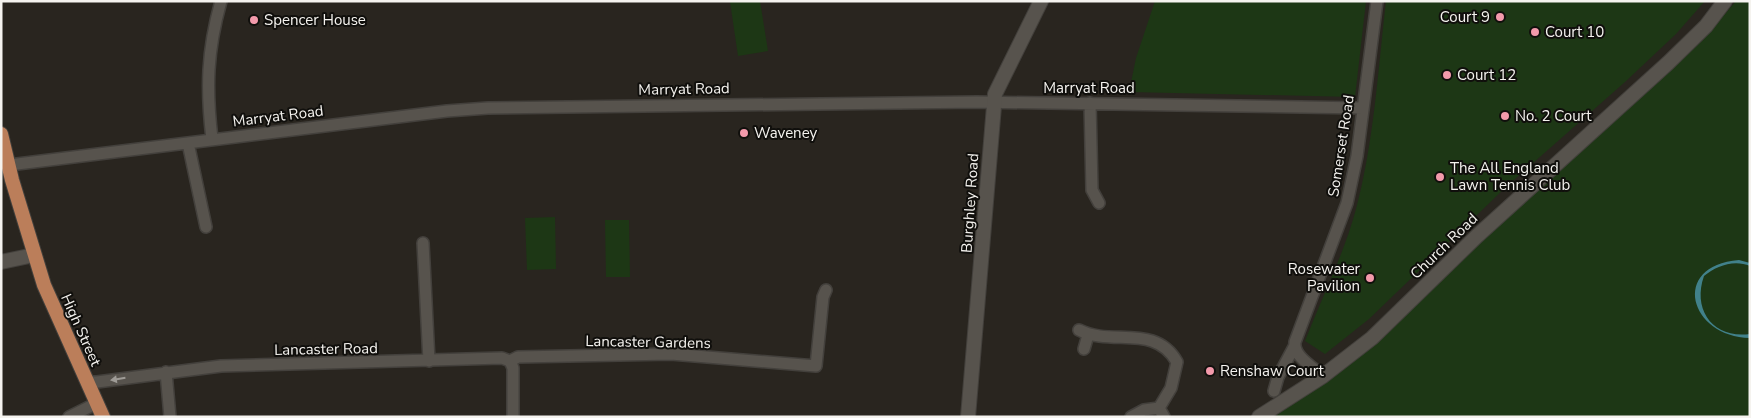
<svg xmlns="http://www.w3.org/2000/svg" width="1751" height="418" font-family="'Nunito Sans',sans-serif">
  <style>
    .grass { fill: #1d3715 }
    .water { fill: #41818a }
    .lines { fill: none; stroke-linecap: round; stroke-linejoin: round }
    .minor-casing { stroke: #43403c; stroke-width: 14 }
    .tertiary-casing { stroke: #43403c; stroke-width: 16 }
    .primary-casing { stroke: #43403c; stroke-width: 16 }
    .minor { stroke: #57534d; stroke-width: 11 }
    .tertiary { stroke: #57534d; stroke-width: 14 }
    .primary { stroke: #bb7e5a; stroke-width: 14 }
    .oneway { fill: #9e9b96 }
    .poi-dot { fill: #f39aab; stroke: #100f0c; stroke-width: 2 }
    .labels { text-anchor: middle; stroke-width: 4; stroke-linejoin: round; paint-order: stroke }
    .poi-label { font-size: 15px; fill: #f5f3ef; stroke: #100f0c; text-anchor: start }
    .street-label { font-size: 15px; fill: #f5f3ef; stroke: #100f0c }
  </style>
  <rect width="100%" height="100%" fill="#29251f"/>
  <path class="grass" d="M 760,1 L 768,51 L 738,56 L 730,2 Z
    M 1155,1 L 1366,1 L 1355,97 L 1129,92 L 1136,58 Z
    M 1386,1 L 1705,1 L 1676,34 L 1625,82 L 1506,187 L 1369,319 L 1325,354 L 1305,341 C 1322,297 1344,254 1356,209 C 1374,142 1378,70 1386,1 Z
    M 1736,1 L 1750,1 L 1750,417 L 1274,417 L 1366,352 L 1510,215 L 1703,40 Z
    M 555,217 L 556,269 L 527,270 L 525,218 Z
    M 605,220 L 629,220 L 630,277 L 606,277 Z"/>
  <path class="water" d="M 1739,260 L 1750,263 L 1750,266 C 1734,259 1716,266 1704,276 C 1692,310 1713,339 1750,334 L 1750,338 C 1690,337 1669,266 1739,260 Z"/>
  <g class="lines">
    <g class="minor-casing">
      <path id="minor" d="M 1090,103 L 1092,190 L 1099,203
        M 212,139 C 206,88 207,51 221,1
        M 188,143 L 206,227
        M 9,165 L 447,111 L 488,108 L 977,102 L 1363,108
        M 423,243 L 429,361
        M 1079,330 C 1112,347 1155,323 1177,362 L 1171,388 L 1159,408 L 1164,417
        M 1084,349 L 1088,335
        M 510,361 L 518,357 L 671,354 L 816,366 L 823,297 L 826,290
        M 166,372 L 170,417
        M 1323,376 C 1313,367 1293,356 1295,342 L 1347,203 L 1357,156 L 1377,1
        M 87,382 L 97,382 L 221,366 L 502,358 L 510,361 L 513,368 L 513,417
        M 1274,391 L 1278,377 L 1294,347
        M 69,417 L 97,403
        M 1131,417 L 1144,410 L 1159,408"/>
    </g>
    <g class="tertiary-casing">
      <path id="tertiary" d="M 1,262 L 34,255
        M 968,417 L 995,94 L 1041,1
        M 1259,417 L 1323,376 L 1372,338 L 1477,236 L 1668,63 L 1706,26 L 1725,1"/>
    </g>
    <g class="primary-casing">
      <path id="primary" d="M 1,134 L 12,180 L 44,285 L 103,417"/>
    </g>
    <use href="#minor" class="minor"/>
    <use href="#tertiary" class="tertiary"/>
    <use href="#primary" class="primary"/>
  </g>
  <defs><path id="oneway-solid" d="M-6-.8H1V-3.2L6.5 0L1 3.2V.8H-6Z" transform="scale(1.25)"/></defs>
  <use class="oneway" href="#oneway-solid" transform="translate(118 379) rotate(171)"/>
  <g class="poi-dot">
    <circle cx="1500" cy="17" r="5"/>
    <circle cx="254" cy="20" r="5"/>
    <circle cx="1535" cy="32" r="5"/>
    <circle cx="1447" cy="75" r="5"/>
    <circle cx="1505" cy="116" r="5"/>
    <circle cx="744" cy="133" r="5"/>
    <circle cx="1440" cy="177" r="5"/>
    <circle cx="1370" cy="278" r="5"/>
    <circle cx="1210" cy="371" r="5"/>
  </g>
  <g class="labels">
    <g class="poi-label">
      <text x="1490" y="22" text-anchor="end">Court 9</text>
      <text x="264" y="25">Spencer House</text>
      <text x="1545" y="37">Court 10</text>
      <text x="1457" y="80">Court 12</text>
      <text x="1515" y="121">No. 2 Court</text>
      <text x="754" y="138">Waveney</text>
      <text x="1450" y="173">The All England<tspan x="1450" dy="17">Lawn Tennis Club</tspan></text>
      <text x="1360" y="274" text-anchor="end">Rosewater<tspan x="1360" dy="17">Pavilion</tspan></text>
      <text x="1220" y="376">Renshaw Court</text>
    </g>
    <g class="street-label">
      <text x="1089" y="93">Marryat Road</text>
      <text transform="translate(684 89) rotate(-1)" y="5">Marryat Road</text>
      <text transform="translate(278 116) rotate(-7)" y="5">Marryat Road</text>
      <text transform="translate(1341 146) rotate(-81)" y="5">Somerset Road</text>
      <text transform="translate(970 203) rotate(-86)" y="5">Burghley Road</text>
      <text transform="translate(1444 246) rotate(-44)" y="5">Church Road</text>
      <text transform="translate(81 330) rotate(66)" y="5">High Street</text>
      <text transform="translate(648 342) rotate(1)" y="5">Lancaster Gardens</text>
      <text transform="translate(326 349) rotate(-1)" y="5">Lancaster Road</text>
    </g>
  </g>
  <rect width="1751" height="418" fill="none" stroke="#f5f3ef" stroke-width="5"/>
</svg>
